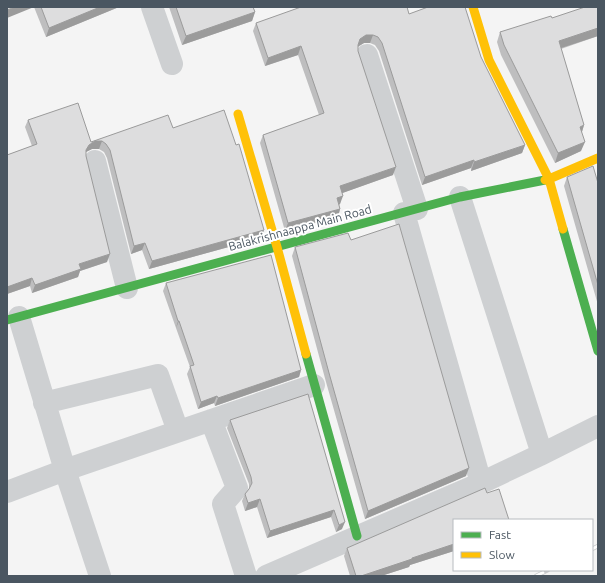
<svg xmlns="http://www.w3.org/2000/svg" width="605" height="583" font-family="Ubuntu,sans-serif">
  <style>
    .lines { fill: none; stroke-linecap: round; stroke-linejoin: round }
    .street { stroke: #ced0d2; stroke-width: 22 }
    .fast { stroke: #4caf50; stroke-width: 9 }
    .slow { stroke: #ffc107; stroke-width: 9 }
    .rail-casing { stroke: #c9cacc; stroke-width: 4.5 }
    .rail { stroke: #fff; stroke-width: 3; stroke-dasharray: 9; stroke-linecap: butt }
    .wall { fill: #bebebf }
    .shaded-wall { fill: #9b9b9b }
    .building { fill: #ddddde; stroke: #9b9b9b }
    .labels { text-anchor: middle; stroke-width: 4; stroke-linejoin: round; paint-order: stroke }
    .street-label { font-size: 12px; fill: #4a5661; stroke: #fff }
  </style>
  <rect width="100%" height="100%" fill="#f4f4f4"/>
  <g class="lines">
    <path class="street" d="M 152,7 L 172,64
      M 367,55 L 417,209
      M 95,161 L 127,288
      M 460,197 L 542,454
      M 404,213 L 481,483
      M 19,317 L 65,470 L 100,576
      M 44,403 L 158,375 L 178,431
      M 211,420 L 237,488 L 223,504 L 246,576
      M 7,492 L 65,470 L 314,385
      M 266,576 L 481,483 L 542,454 L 598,426"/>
    <path class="fast" d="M 563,229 L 598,351
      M 7,320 L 460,197 L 545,180
      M 306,354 L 357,536"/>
    <path class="slow" d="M 473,7 L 489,60 L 549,179 L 563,229
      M 238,114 L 277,247 L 306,354
      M 545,180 L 549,179 L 598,158"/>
    <g class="rail-casing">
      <path id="rail" d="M 592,549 L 598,546
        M 536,576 L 548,570"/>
    </g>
    <use href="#rail" class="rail"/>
  </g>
  <path class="wall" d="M 7,7 L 119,7 L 46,37 L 34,7 Z
    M 169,7 L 253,7 L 255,12 L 252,21 L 182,45 Z
    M 598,7 L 598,36 L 561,49 L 584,125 L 582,132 L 581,151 L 555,163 L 501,55 L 497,42 L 500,32 L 552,18 Z
    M 409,14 L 481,57 L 525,145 L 522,153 L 471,171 L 471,168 L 422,185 L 379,51 L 375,45 L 370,43 L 364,43 L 358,47 L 358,51 L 393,175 L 342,193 L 340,204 L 339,205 L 340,209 L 338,217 L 285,231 L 260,143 L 263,135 L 319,115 L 298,55 L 265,66 L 253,31 L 256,23 Z
    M 28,120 L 91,142 L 173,128 L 264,230 L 261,238 L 149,269 L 142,250 L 131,254 L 107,158 L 104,152 L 99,149 L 92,149 L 86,152 L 86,156 L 107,262 L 80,271 L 78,277 L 32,293 L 30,286 L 7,294 L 7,155 L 32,146 L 25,127 Z
    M 567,177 L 598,183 L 598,305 L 564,186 Z
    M 351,240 L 466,476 L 365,519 L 326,382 L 292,256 L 295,247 Z
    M 166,283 L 301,370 L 299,377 L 215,406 L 214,403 L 198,409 L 187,374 L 190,367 L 176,328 L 163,291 Z
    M 308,394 L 342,529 L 336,532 L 331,517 L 267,538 L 257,507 L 245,511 L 242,501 L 245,494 L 249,489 L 249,484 L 227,428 L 230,420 Z
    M 454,520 L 454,551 L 410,565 L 409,567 L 381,576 L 350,576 L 344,556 L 347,548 Z"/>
  <path class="shaded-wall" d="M 15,7 L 34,7 L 7,18 L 7,10 Z
    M 100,7 L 119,7 L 46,37 L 49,28 Z
    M 255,12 L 252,21 L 182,45 L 186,36 Z
    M 598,28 L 598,36 L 555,50 L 559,41 Z
    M 366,35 L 373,35 L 370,43 L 364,43 L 357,47 L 358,45 L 360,39 Z
    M 301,46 L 298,55 L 265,66 L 268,58 Z
    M 584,125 L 581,135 L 580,127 Z
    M 95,141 L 102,141 L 99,149 L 92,149 L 86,152 L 83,158 L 86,150 L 89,145 Z
    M 585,142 L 581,151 L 555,163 L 558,153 Z
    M 525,145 L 522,153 L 471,171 L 474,162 Z
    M 474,160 L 471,168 L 422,185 L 425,177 Z
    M 396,167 L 393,175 L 337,195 L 340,186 Z
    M 343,196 L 340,204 L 334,206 L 337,198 Z
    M 340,209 L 338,217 L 285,231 L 288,223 Z
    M 264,230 L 261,238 L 149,269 L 152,261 Z
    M 145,243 L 142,250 L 131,254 L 134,246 Z
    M 110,254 L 107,262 L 80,271 L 78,277 L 32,293 L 35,285 L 79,264 Z
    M 32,278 L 30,286 L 7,294 L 7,287 Z
    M 178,321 L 179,321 L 176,328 Z
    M 301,370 L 299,377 L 215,406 L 218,398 Z
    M 217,396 L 214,403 L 198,409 L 201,402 Z
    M 469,468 L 466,476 L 365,519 L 368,511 Z
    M 260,499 L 257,507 L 245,511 L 248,503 Z
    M 334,510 L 331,517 L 267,538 L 270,531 Z
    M 345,522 L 342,529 L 336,532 L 339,525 Z
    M 454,544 L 454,551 L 410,565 L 409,567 L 381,576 L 361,576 L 412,558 Z"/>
  <path class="building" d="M 7,7 L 15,7 L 7,10 Z
    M 41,7 L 100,7 L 49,28 Z
    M 176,7 L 253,7 L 255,12 L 186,36 Z
    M 301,7 L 407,7 L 409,14 L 428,7 L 465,7 L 481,57 L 525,145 L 474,162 L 474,160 L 425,177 L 382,43 L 378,37 L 373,35 L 366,35 L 360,39 L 358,45 L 358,51 L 396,167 L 340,186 L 343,196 L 337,198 L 340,209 L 288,223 L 263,135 L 324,113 L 301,46 L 268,58 L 256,23 Z
    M 585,7 L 598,7 L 598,28 L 559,41 L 584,125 L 580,127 L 585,142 L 558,153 L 504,45 L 500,32 L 551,16 L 552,18 Z
    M 78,103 L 91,142 L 168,115 L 173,128 L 224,110 L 236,145 L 239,144 L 264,230 L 152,261 L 145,243 L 134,246 L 110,150 L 106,144 L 102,141 L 95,141 L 89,145 L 86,150 L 86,156 L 110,254 L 79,264 L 81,269 L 35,285 L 32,278 L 7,287 L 7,155 L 37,144 L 28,120 Z
    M 593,166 L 598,183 L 598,285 L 567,177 Z
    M 399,224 L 469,468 L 368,511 L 329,373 L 295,247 L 348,233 L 351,240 Z
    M 271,255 L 301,370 L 218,398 L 217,396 L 201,402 L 190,366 L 194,365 L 179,321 L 178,321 L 166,283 Z
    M 308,394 L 345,522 L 339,525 L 334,510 L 270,531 L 260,499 L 248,503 L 245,494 L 249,489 L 252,483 L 251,477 L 230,420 Z
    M 485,488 L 487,493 L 499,489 L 509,520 L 454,520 L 454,544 L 412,558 L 412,559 L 361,576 L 356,576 L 347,548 Z"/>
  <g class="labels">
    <g class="street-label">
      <text transform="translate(300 228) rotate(-15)" y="4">Balakrishnaappa Main Road</text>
    </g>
  </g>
  <rect width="605" height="583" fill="none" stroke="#4a5661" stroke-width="16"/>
  <rect x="453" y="519" width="140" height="52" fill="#ffffff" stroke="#b7bbc0"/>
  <rect x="461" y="532" width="20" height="6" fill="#4caf50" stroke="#b7bbc0"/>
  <text x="489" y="539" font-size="12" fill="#4a5661">Fast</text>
  <rect x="461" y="552" width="20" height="6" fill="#ffc107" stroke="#b7bbc0"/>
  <text x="489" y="559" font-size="12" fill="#4a5661">Slow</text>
</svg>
